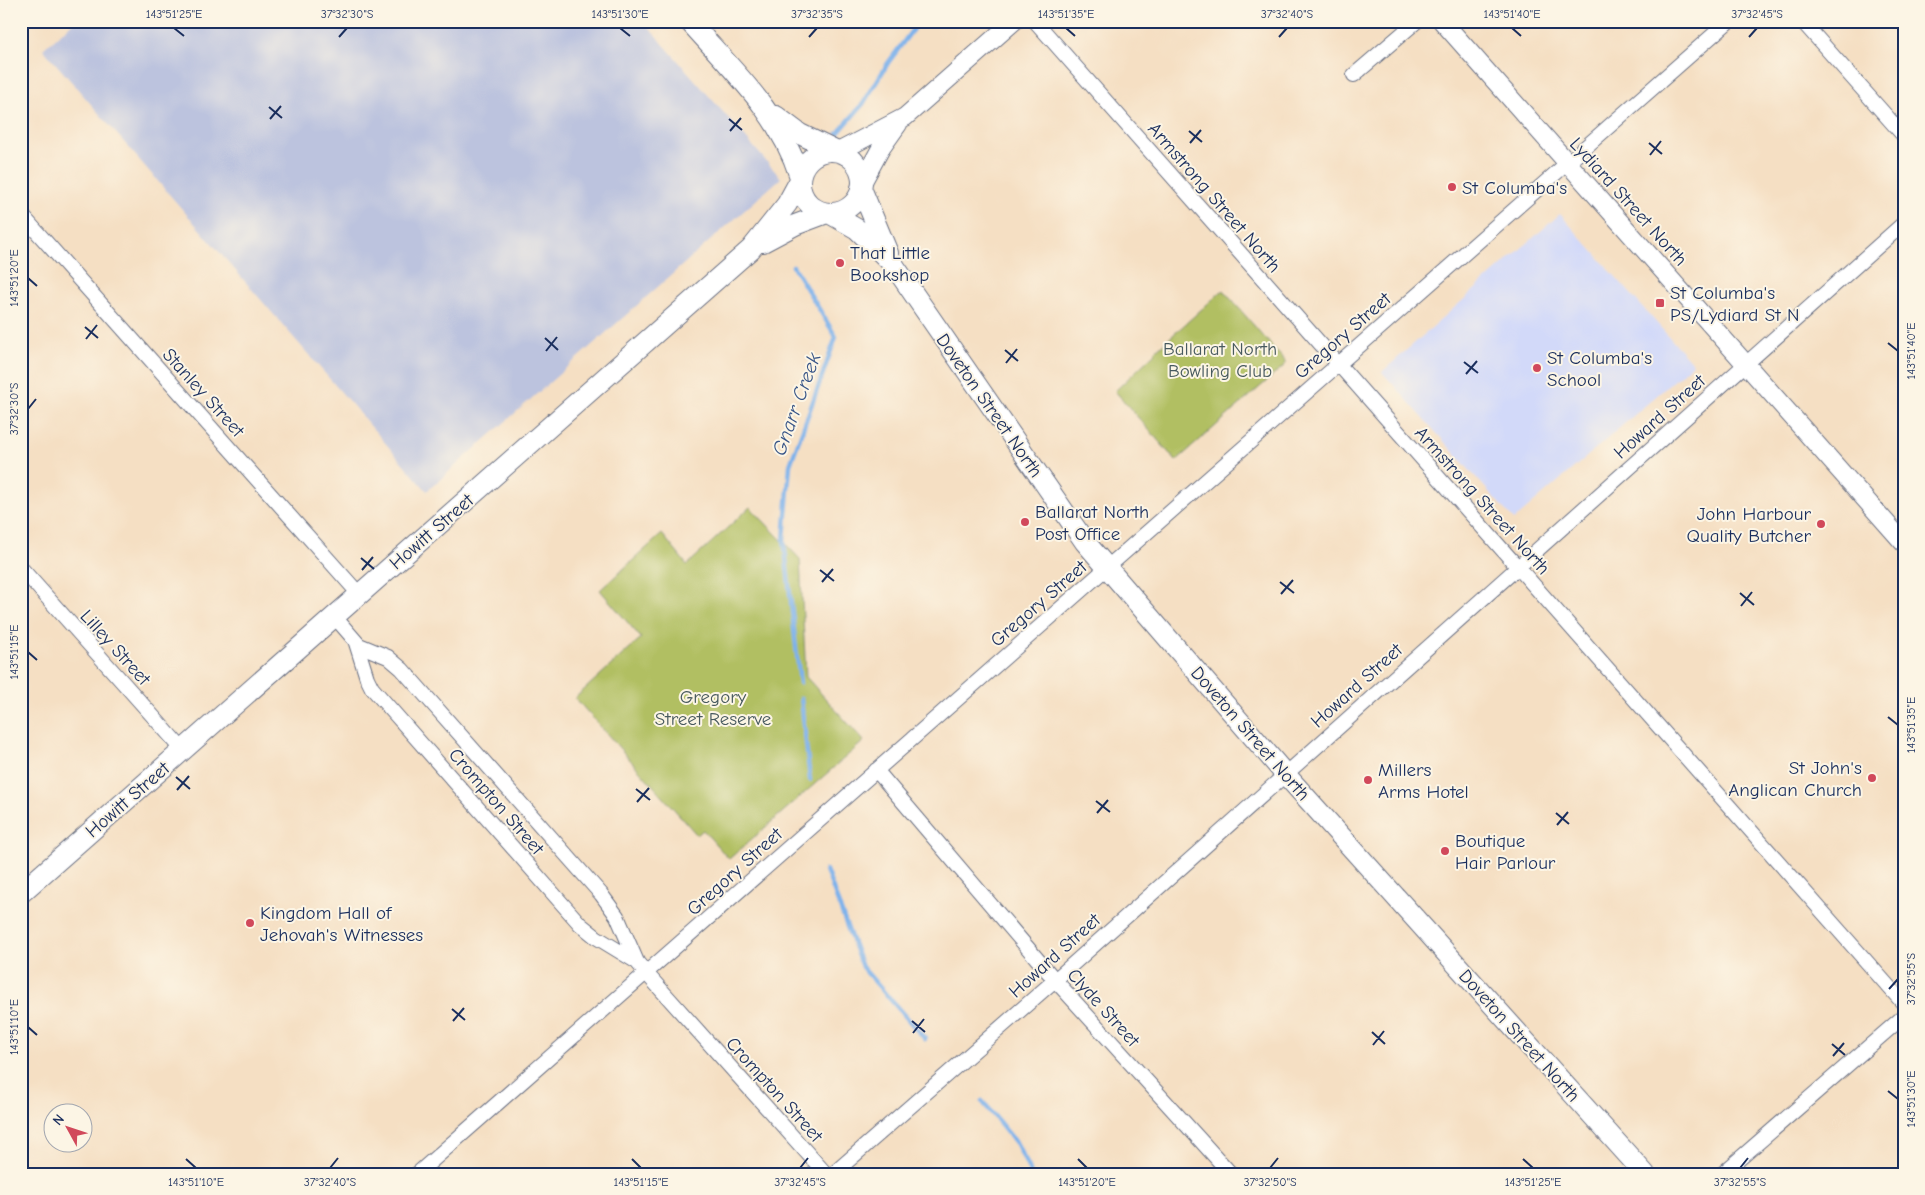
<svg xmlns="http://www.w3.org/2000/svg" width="1925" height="1195" font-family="'Comic Neue',sans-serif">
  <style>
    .built { fill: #d2d9f9 }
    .industrial { fill: #bcc3de }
    .green { fill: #b1bf62; stroke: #667760 }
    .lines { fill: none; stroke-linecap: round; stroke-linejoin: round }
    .stream { stroke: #7eb2eb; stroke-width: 4.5 }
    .minor-casing { stroke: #676d81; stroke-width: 16 }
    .tertiary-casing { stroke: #676d81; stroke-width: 20 }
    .secondary-casing { stroke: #676d81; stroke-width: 22 }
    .minor { stroke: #fff; stroke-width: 14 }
    .tertiary { stroke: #fff; stroke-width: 18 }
    .secondary { stroke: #fff; stroke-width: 20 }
    .ticks { fill: none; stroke: #1b2f5e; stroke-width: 2 }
    .poi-dot { fill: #d1495b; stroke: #fcf5e5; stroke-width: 2 }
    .labels { text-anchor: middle; stroke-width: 4; stroke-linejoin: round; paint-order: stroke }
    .poi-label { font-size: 19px; fill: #1b2f5e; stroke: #fcf5e5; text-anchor: start }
    .street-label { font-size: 19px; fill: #1b2f5e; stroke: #fcf5e5 }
    .park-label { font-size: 19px; fill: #485a5f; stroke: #fcf5e5 }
    .water-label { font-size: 20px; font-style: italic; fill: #395688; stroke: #fcf5e5 }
    .neatline { fill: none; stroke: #1b2f5e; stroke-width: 2 }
    .ticks-label { font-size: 12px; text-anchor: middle; fill: #1b2f5e }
  </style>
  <rect width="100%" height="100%" fill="#fcf5e5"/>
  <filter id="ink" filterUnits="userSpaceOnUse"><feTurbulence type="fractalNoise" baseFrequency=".02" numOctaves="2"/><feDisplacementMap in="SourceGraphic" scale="10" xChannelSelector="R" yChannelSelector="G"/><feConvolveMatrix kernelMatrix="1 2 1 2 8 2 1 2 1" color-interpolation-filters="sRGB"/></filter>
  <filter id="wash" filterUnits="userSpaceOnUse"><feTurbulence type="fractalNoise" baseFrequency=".0096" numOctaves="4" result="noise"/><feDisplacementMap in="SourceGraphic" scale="20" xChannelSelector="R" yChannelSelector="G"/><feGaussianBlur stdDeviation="1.12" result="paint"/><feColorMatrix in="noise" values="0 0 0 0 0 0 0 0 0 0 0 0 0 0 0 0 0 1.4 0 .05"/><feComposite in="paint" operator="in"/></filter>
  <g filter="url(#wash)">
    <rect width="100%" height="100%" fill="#f5dfc3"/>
    <path class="built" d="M 1560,214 L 1693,364 L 1514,520 L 1382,372 Z"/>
    <path class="industrial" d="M 75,21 L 643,21 L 781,178 L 427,491 L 43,49 Z"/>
    <path class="green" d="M 1223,290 L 1285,361 L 1285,365 L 1176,461 L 1115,391 L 1155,353 L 1154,352 Z
      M 750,507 L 800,559 L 806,677 L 864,741 L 729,859 L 703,830 L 697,835 L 575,698 L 641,638 L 600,590 L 662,534 L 687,565 Z"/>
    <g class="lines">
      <path class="stream" d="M 838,133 L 863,104 L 888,63 L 919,21
        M 793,266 L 836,337 L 790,465 L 784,540 L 800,683
        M 801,698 L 810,780
        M 826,870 L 862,967 L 925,1039
        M 982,1101 L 1017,1144 L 1031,1174"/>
    </g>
  </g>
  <g filter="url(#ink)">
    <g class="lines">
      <g class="minor-casing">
        <path id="minor" d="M 1035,21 L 1904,1004
          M 1802,21 L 1904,136
          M 1354,75 L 1417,21
          M 21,214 L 359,594
          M 21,568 L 183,750
          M 334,616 L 359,645 L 388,657 L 402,669 L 601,894 L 617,916 L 637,962 L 647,974 L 826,1174
          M 356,643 L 367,678 L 372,688 L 580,924 L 596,937 L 637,962
          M 876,770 L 1055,980 L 1231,1174
          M 417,1174 L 1729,21
          M 833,1174 L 1055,980 L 1904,223
          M 1722,1174 L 1904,1016"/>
      </g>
      <g class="tertiary-casing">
        <path id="tertiary" d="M 1442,21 L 1904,543
          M 838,152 L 905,117 L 1014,21
          M 862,183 L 881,148 L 898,124"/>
      </g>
      <g class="secondary-casing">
        <path id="secondary" d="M 689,21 C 733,71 780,113 800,177
          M 776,116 L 800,134 L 835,151
          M800 182a31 31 0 1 1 62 0a31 31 0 1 1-62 0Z
          M 861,188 L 888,253
          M 829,213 L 857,229 L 893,264 L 1085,542 L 1285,774 L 1645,1174
          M 763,242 L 795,225 L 827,213
          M 21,893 L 751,249 L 787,204 L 800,180"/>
      </g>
      <use href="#minor" class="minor"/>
      <use href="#tertiary" class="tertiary"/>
      <use href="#secondary" class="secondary"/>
    </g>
  </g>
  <path class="ticks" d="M 174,28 L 184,36M 620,28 L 630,36M 1066,28 L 1075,36M 1512,28 L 1521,36M 339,37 L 347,28M 809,37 L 817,28M 1279,37 L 1287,28M 1749,37 L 1757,28M 269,107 L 282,118M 270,119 L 281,106M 729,119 L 742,130M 730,131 L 741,118M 1189,131 L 1202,142M 1190,143 L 1201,130M 1649,143 L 1662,154M 1650,155 L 1661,141M 28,278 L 37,286M 85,327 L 98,338M 545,338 L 558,350M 86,339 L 97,325M 1888,343 L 1898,351M 1005,350 L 1018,361M 546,351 L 557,337M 1464,362 L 1478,373M 1006,363 L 1017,349M 1466,374 L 1477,361M 28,409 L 36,399M 361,558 L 374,569M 362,570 L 373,557M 820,570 L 834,581M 822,582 L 833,569M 1280,582 L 1294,593M 1740,593 L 1754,605M 1281,594 L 1293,580M 1741,606 L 1752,592M 28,652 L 37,660M 1888,717 L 1898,725M 176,777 L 190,789M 636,789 L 650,800M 177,790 L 189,776M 1096,801 L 1110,812M 637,802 L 649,788M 1097,813 L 1108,800M 1556,813 L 1569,824M 1557,825 L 1568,812M 1889,989 L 1898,979M 452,1009 L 465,1020M 453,1021 L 464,1008M 912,1021 L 925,1032M 28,1027 L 37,1035M 1372,1032 L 1385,1044M 913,1033 L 924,1019M 1832,1044 L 1845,1055M 1373,1045 L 1384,1031M 1833,1056 L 1844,1043M 1888,1091 L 1898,1099M 186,1159 L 196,1168M 632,1159 L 641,1168M 1078,1159 L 1087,1168M 1523,1159 L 1533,1168M 330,1168 L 338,1158M 800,1168 L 808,1158M 1270,1168 L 1278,1158M 1740,1168 L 1748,1158"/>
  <g class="poi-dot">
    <circle cx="1452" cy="187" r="5"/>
    <circle cx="840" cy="263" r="5"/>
    <rect x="1655" y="298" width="10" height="10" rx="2.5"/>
    <circle cx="1537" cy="368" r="5"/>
    <circle cx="1025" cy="522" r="5"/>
    <circle cx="1821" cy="524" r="5"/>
    <circle cx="1872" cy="778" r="5"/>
    <circle cx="1368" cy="780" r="5"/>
    <circle cx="1445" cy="851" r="5"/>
    <circle cx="250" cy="923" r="5"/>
  </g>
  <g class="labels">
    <g class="poi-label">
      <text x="1462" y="194">St Columba's</text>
      <text x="850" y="259">That Little<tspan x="850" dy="22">Bookshop</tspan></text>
      <text x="1670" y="299">St Columba's<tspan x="1670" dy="22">PS/Lydiard St N</tspan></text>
      <text x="1547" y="364">St Columba's<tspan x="1547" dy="22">School</tspan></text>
      <text x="1035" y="518">Ballarat North<tspan x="1035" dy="22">Post Office</tspan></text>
      <text x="1811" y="520" text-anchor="end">John Harbour<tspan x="1811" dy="22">Quality Butcher</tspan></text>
      <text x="1862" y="774" text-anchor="end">St John's<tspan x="1862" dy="22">Anglican Church</tspan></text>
      <text x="1378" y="776">Millers<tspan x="1378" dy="22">Arms Hotel</tspan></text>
      <text x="1455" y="847">Boutique<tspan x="1455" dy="22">Hair Parlour</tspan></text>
      <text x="260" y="919">Kingdom Hall of<tspan x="260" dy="22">Jehovah's Witnesses</tspan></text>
    </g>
    <g class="street-label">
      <text transform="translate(1215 197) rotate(49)" y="7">Armstrong Street North</text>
      <text transform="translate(1629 201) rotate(48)" y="7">Lydiard Street North</text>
      <text transform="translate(1342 335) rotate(-41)" y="7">Gregory Street</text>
      <text transform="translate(204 392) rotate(48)" y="7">Stanley Street</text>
      <text transform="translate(990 405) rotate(55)" y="7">Doveton Street North</text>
      <text transform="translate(1659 416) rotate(-42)" y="7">Howard Street</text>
      <text transform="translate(1483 500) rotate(48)" y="7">Armstrong Street North</text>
      <text transform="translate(431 531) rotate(-41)" y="7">Howitt Street</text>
      <text transform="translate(1038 603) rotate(-41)" y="7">Gregory Street</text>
      <text transform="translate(116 647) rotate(48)" y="7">Lilley Street</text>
      <text transform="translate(1356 685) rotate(-42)" y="7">Howard Street</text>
      <text transform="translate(1251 733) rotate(49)" y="7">Doveton Street North</text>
      <text transform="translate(127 799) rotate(-41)" y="7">Howitt Street</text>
      <text transform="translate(497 801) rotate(49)" y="7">Crompton Street</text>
      <text transform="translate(734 871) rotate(-42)" y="7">Gregory Street</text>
      <text transform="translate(1054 955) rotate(-42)" y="7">Howard Street</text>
      <text transform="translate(1104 1007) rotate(48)" y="7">Clyde Street</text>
      <text transform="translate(1520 1035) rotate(48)" y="7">Doveton Street North</text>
      <text transform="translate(775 1089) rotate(48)" y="7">Crompton Street</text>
    </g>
    <g class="park-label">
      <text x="1220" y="355">Ballarat North<tspan x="1220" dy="22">Bowling Club</tspan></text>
      <text x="713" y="703">Gregory<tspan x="713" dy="22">Street Reserve</tspan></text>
    </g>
    <g class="water-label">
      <text transform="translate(796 404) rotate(-70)" y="7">Gnarr Creek</text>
    </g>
  </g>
  <rect width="1925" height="1195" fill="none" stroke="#fcf5e5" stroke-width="55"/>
  <g transform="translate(68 1128) rotate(310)"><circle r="24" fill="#fcf5e5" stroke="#a2a6af"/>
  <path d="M0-4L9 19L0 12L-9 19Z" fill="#d1495b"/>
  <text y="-8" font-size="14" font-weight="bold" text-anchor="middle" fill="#1b2f5e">N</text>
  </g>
  <rect x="28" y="28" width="1870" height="1140" class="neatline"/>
  <g class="ticks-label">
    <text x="174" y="18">143°51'25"E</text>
    <text x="347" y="18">37°32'30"S</text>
    <text x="620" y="18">143°51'30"E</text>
    <text x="817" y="18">37°32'35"S</text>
    <text x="1066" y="18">143°51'35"E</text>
    <text x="1287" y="18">37°32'40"S</text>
    <text x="1512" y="18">143°51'40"E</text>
    <text x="1757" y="18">37°32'45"S</text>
    <text transform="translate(14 278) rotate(-90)" y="4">143°51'20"E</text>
    <text transform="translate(1911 351) rotate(-90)" y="4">143°51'40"E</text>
    <text transform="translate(14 409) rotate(-90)" y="4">37°32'30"S</text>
    <text transform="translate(14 652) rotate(-90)" y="4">143°51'15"E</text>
    <text transform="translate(1911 725) rotate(-90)" y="4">143°51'35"E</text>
    <text transform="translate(1911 979) rotate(-90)" y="4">37°32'55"S</text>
    <text transform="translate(14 1027) rotate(-90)" y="4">143°51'10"E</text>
    <text transform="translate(1911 1099) rotate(-90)" y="4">143°51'30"E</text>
    <text x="196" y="1186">143°51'10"E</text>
    <text x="330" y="1186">37°32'40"S</text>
    <text x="641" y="1186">143°51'15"E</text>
    <text x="800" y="1186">37°32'45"S</text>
    <text x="1087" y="1186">143°51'20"E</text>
    <text x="1270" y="1186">37°32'50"S</text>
    <text x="1533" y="1186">143°51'25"E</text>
    <text x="1740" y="1186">37°32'55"S</text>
  </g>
</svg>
